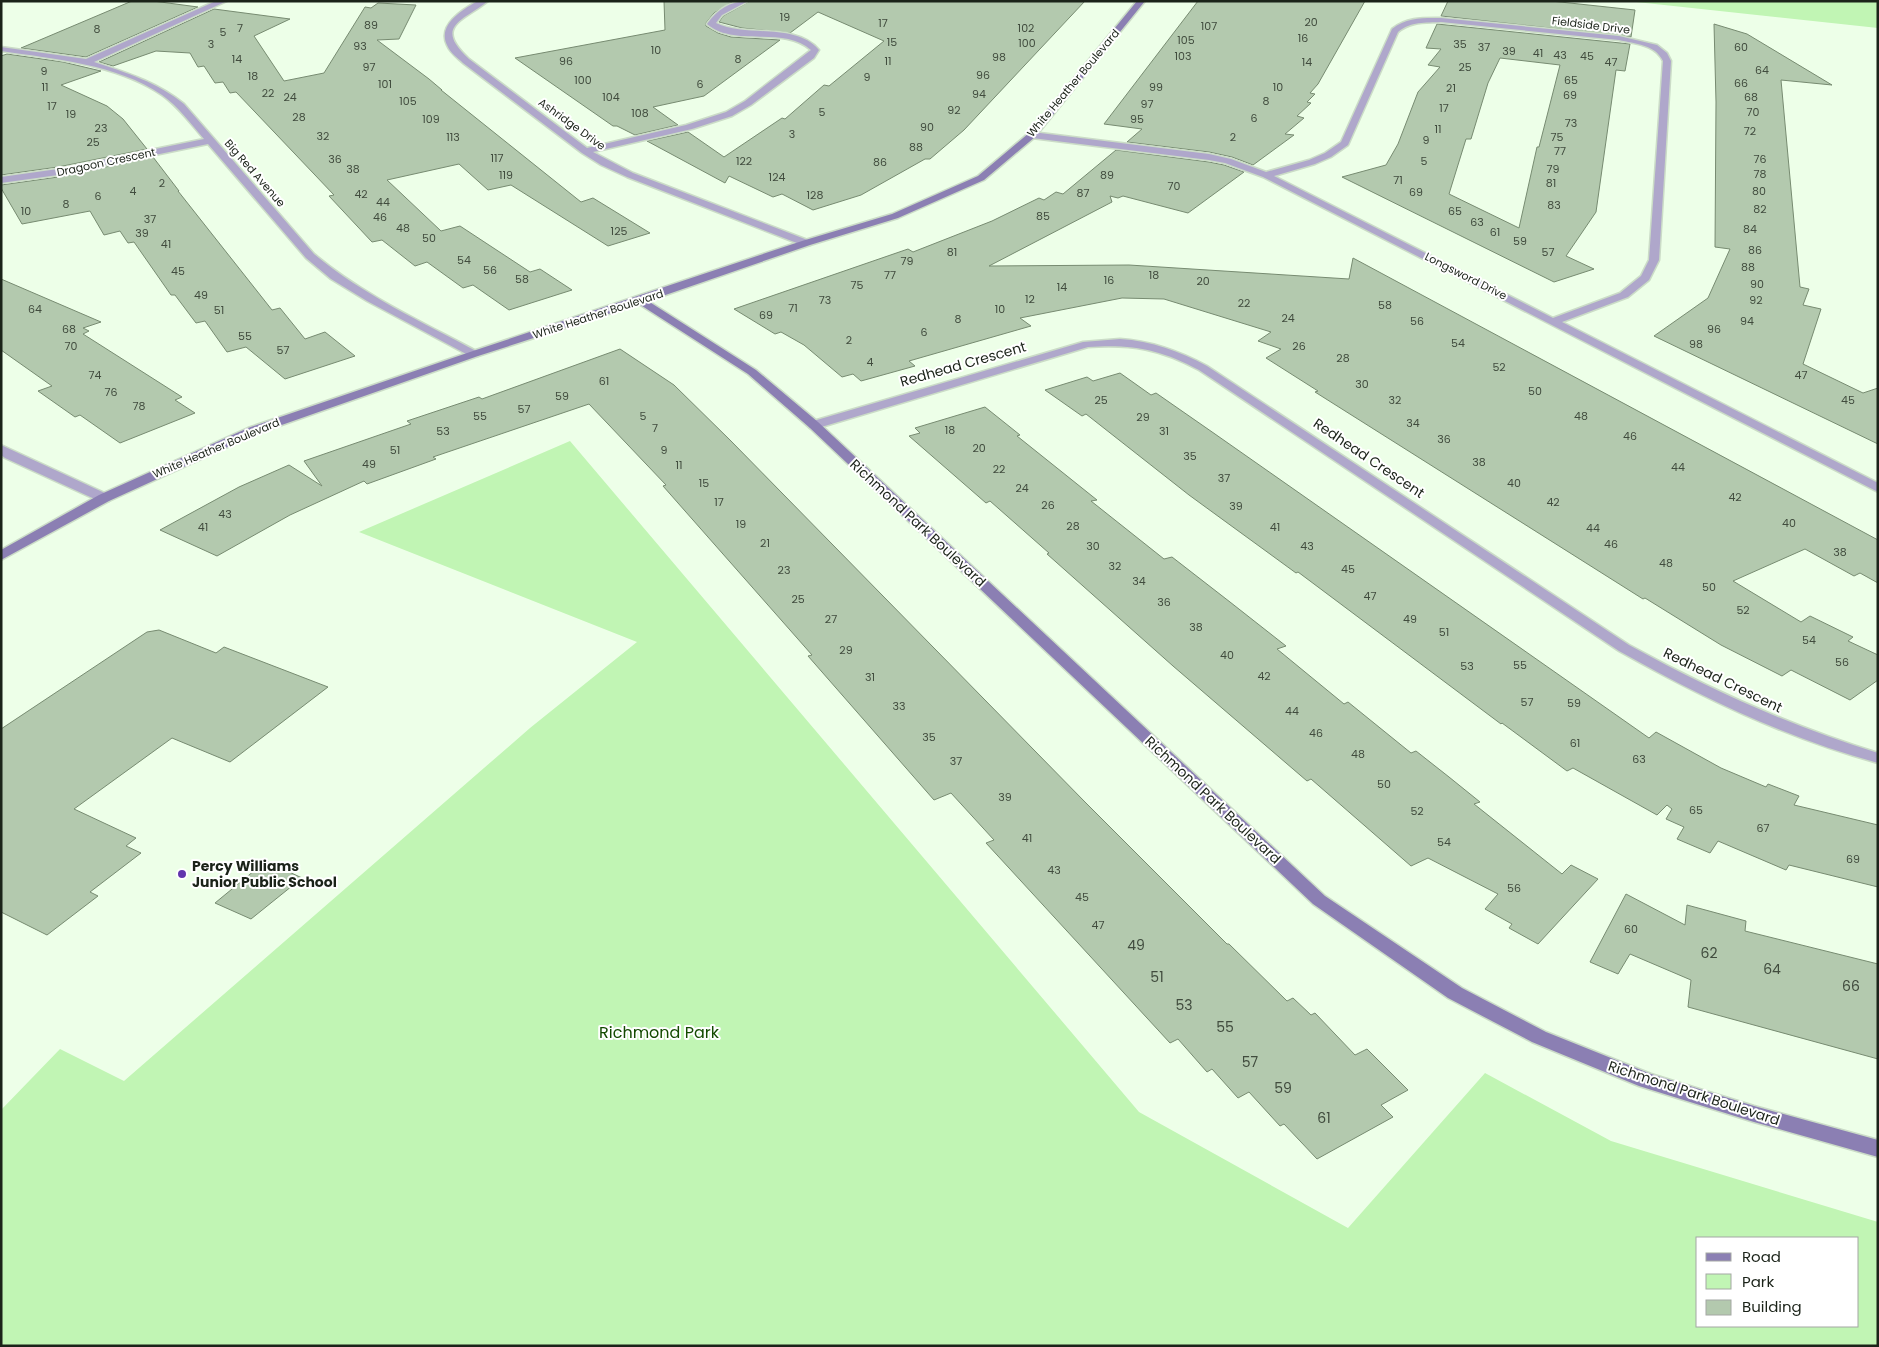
<svg xmlns="http://www.w3.org/2000/svg" width="1879" height="1347" font-family="Poppins,sans-serif">
  <style>
    .green { fill: #c1f5b4; fill-rule: evenodd }
    .building { fill: #b3c9ae; stroke: #778b71; fill-rule: evenodd }
    .lines { fill: none; stroke-linecap: round; stroke-linejoin: round }
    .street-casing { stroke: #cbdcc7; stroke-width: 3 }
    .secondary-casing { stroke: #cbdcc7; stroke-width: 3 }
    .street { fill: #afa7cb; fill-rule: evenodd }
    .secondary { fill: #8b7fb3; fill-rule: evenodd }
    .poi-dot { fill: #6135ad; stroke: #fff; stroke-width: 2 }
    .labels { text-anchor: middle; stroke-width: 4; stroke-linejoin: round; paint-order: stroke }
    .number-label { font-size: 11px; fill: #414c3e }
    .far-street-label { font-size: 11px; fill: #1b2319; stroke: #fff }
    .street-label { font-size: 14px; fill: #1b2319; stroke: #fff }
    .poi-label { font-size: 14px; font-weight: bold; fill: #1b2319; stroke: #fff; text-anchor: start }
    .near-number-label { font-size: 14px; fill: #414c3e }
    .near-park-label { font-size: 16px; fill: #134a00; stroke: #fff }
  </style>
  <rect width="100%" height="100%" fill="#edffe8"/>
  <path class="green" d="M 1627,1 L 1878,1 L 1878,28 Z
    M 570,441 L 1139,1112 L 1348,1228 L 1485,1073 L 1611,1141 L 1878,1222 L 1878,1346 L 1,1346 L 1,1110 L 60,1049 L 124,1081 L 530,728 L 637,642 L 359,532 ZM 1698,1238 L 1858,1238 L 1858,1326 L 1698,1326 Z"/>
  <path class="building" d="M 132,1 L 153,1 L 198,7 L 86,57 L 21,48 Z
    M 664,1 L 734,1 L 714,13 L 706,23 L 706,26 L 718,33 L 731,37 L 780,40 L 704,96 L 653,107 L 678,125 L 635,135 L 617,126 L 613,126 L 515,58 L 665,30 Z
    M 750,1 L 1085,1 L 964,130 L 930,159 L 925,159 L 861,195 L 813,210 L 782,194 L 773,197 L 729,176 L 725,183 L 647,141 L 688,132 L 724,157 L 782,118 L 785,119 L 824,85 L 829,86 L 884,41 L 818,12 L 790,33 L 742,28 L 719,22 L 723,16 Z
    M 1198,1 L 1365,1 L 1318,84 L 1310,93 L 1315,94 L 1307,102 L 1311,103 L 1297,116 L 1304,118 L 1285,134 L 1294,135 L 1253,165 L 1232,157 L 1209,152 L 1127,142 L 1142,129 L 1104,124 Z
    M 1448,1 L 1551,1 L 1635,10 L 1631,37 L 1441,16 Z
    M 378,3 L 416,5 L 399,39 L 377,40 L 429,79 L 442,90 L 441,90 L 581,202 L 593,198 L 650,233 L 608,246 L 511,185 L 488,190 L 459,164 L 387,180 L 441,231 L 460,226 L 530,272 L 540,269 L 572,290 L 509,310 L 473,285 L 463,288 L 427,262 L 415,266 L 382,240 L 372,242 L 329,196 L 334,195 L 236,92 L 230,93 L 223,82 L 215,83 L 204,66 L 198,67 L 190,53 L 156,51 L 113,66 L 99,62 L 214,9 L 290,19 L 254,36 L 284,81 L 324,73 L 365,7 L 371,8 Z
    M 1437,24 L 1630,44 L 1625,71 L 1616,70 L 1596,212 L 1566,256 L 1594,269 L 1554,282 L 1342,177 L 1386,165 L 1398,144 L 1418,92 L 1440,67 L 1428,65 L 1441,49 L 1426,48 ZM 1500,58 L 1560,65 L 1539,147 L 1537,147 L 1519,228 L 1449,194 L 1466,139 L 1471,139 L 1488,83 Z
    M 1714,24 L 1747,34 L 1832,85 L 1781,80 L 1800,287 L 1809,289 L 1803,305 L 1821,309 L 1803,364 L 1863,393 L 1878,388 L 1878,444 L 1654,336 L 1708,298 L 1730,249 L 1715,247 L 1716,102 Z
    M 7,54 L 63,62 L 101,71 L 61,85 L 107,106 L 123,119 L 147,149 L 58,167 L 1,175 L 1,56 Z
    M 1116,150 L 1209,162 L 1224,165 L 1244,172 L 1188,213 L 1123,196 L 1118,198 L 1110,196 L 1112,202 L 989,266 L 1129,265 L 1349,279 L 1353,258 L 1878,540 L 1878,583 L 1860,573 L 1854,576 L 1805,549 L 1733,581 L 1801,622 L 1810,616 L 1853,637 L 1848,641 L 1878,655 L 1878,680 L 1850,700 L 1791,670 L 1782,676 L 1721,645 L 1645,598 L 1643,599 L 1315,392 L 1318,391 L 1266,358 L 1281,349 L 1258,341 L 1271,332 L 1164,299 L 1122,298 L 1020,318 L 1031,326 L 909,361 L 915,366 L 861,381 L 853,374 L 842,377 L 804,345 L 781,332 L 775,334 L 734,309 L 908,249 L 913,252 L 992,221 L 1039,198 L 1044,200 L 1056,192 L 1063,194 Z
    M 153,157 L 179,191 L 178,191 L 272,310 L 280,308 L 305,339 L 325,332 L 355,356 L 285,379 L 246,347 L 227,352 L 205,321 L 196,323 L 175,295 L 171,295 L 134,242 L 128,243 L 120,231 L 104,235 L 90,211 L 22,224 L 1,188 L 1,185 L 58,177 Z
    M 1,279 L 101,322 L 83,328 L 89,331 L 83,334 L 182,397 L 175,400 L 195,413 L 120,443 L 80,415 L 75,417 L 38,391 L 52,386 L 1,350 Z
    M 620,349 L 674,385 L 731,441 L 1085,802 L 1227,944 L 1229,944 L 1287,1001 L 1293,998 L 1311,1015 L 1315,1013 L 1355,1055 L 1367,1049 L 1408,1090 L 1381,1105 L 1393,1117 L 1317,1159 L 1284,1124 L 1280,1126 L 1249,1092 L 1238,1098 L 1212,1069 L 1207,1072 L 1178,1039 L 1170,1043 L 986,843 L 994,840 L 951,793 L 934,800 L 808,656 L 812,655 L 663,486 L 666,485 L 589,404 L 433,457 L 436,459 L 367,484 L 364,481 L 290,515 L 217,556 L 160,530 L 239,487 L 289,465 L 322,486 L 304,461 L 411,424 L 407,421 L 479,397 L 482,399 Z
    M 1120,373 L 1151,395 L 1156,393 L 1215,434 L 1649,738 L 1656,732 L 1721,768 L 1766,787 L 1768,784 L 1799,796 L 1794,805 L 1878,825 L 1878,887 L 1789,865 L 1786,870 L 1718,841 L 1710,853 L 1677,839 L 1684,827 L 1666,819 L 1672,809 L 1667,805 L 1657,815 L 1573,768 L 1567,771 L 1502,723 L 1501,724 L 1298,572 L 1296,573 L 1189,495 L 1086,414 L 1082,416 L 1045,390 L 1087,377 L 1093,381 Z
    M 985,407 L 1020,435 L 1017,436 L 1097,500 L 1091,501 L 1164,559 L 1172,557 L 1230,602 L 1286,646 L 1277,649 L 1344,704 L 1348,702 L 1411,753 L 1416,751 L 1449,777 L 1480,802 L 1474,804 L 1562,874 L 1571,865 L 1598,879 L 1538,944 L 1509,928 L 1512,924 L 1485,909 L 1498,894 L 1428,858 L 1411,866 L 1311,779 L 1307,781 L 1173,666 L 1047,554 L 1049,553 L 990,501 L 986,503 L 909,436 L 920,433 L 915,428 Z
    M 159,630 L 216,653 L 224,647 L 328,687 L 230,762 L 172,738 L 74,809 L 136,838 L 126,846 L 141,853 L 90,892 L 98,896 L 47,935 L 1,912 L 1,729 L 147,632 Z
    M 266,861 L 302,878 L 251,919 L 215,903 Z
    M 1626,894 L 1685,925 L 1687,905 L 1746,921 L 1745,931 L 1878,964 L 1878,1059 L 1688,1007 L 1691,980 L 1630,954 L 1618,974 L 1590,962 Z"/>
  <g class="lines">
    <g class="street-casing">
      <path id="street" d="M 216,1 L 227,1 L 94,62 C 127,73 157,82 184,104 L 314,254 C 363,295 422,322 478,352 L 480,354 L 478,356 L 470,356 L 367,301 L 331,279 L 306,258 L 208,144 L 58,175 L 1,183 L 1,177 L 58,169 L 204,139 C 191,124 179,107 162,95 C 117,64 54,59 1,51 L 1,47 L 86,59 Z
        M 478,1 L 488,1 C 463,21 433,26 469,59 L 587,148 L 686,125 L 726,112 L 745,101 L 811,50 C 783,25 735,48 707,24 C 717,10 730,1 748,1 L 722,15 L 716,23 C 747,38 795,22 819,50 L 814,58 L 751,105 L 732,116 L 692,129 L 593,152 L 633,173 L 810,241 L 810,245 L 802,245 L 627,177 L 601,165 L 582,153 L 463,63 C 458,58 450,53 447,45 C 437,25 463,9 478,1 Z
        M 1441,18 L 1619,36 L 1657,45 L 1667,53 L 1671,61 L 1659,260 L 1649,280 L 1628,297 L 1562,322 L 1878,483 L 1878,492 L 1263,177 L 1225,163 L 1209,160 L 1032,138 L 1028,135 L 1032,132 L 1209,154 L 1231,159 L 1266,172 L 1309,160 L 1325,153 L 1341,142 L 1392,29 C 1407,17 1423,18 1441,18 ZM 1441,22 L 1619,40 C 1635,44 1655,44 1663,61 L 1649,260 L 1641,276 L 1620,293 L 1553,318 L 1274,176 L 1315,164 L 1331,157 L 1348,145 L 1398,32 C 1411,21 1425,23 1441,22 Z
        M 1120,339 C 1152,341 1179,351 1207,366 L 1629,645 C 1709,689 1790,726 1878,753 L 1878,763 C 1786,738 1701,697 1619,651 L 1199,370 C 1160,349 1132,344 1088,347 L 818,428 L 810,428 L 808,425 L 810,422 L 1083,342 Z
        M 1,445 L 109,495 L 111,498 L 109,501 L 99,501 L 5,458 L 1,455 Z"/>
    </g>
    <g class="secondary-casing">
      <path id="secondary" d="M 1137,1 L 1145,1 L 1035,137 L 984,180 L 898,218 L 810,245 L 648,301 L 756,370 L 818,422 L 1325,896 L 1462,988 L 1546,1032 L 1651,1074 L 1754,1106 L 1878,1140 L 1878,1157 L 1754,1122 L 1639,1086 L 1532,1042 L 1448,998 L 1313,904 L 810,428 L 748,374 L 639,304 L 478,356 L 256,434 L 109,501 L 1,560 L 1,550 L 99,495 L 248,428 L 470,352 L 802,241 L 892,214 L 978,176 L 1029,133 Z"/>
    </g>
    <use href="#street" class="street"/>
    <use href="#secondary" class="secondary"/>
  </g>
  <circle class="poi-dot" cx="182" cy="874" r="5"/>
  <g class="labels">
    <g class="number-label">
      <text x="785" y="21">19</text>
      <text x="1311" y="26">20</text>
      <text x="883" y="27">17</text>
      <text x="371" y="29">89</text>
      <text x="1209" y="30">107</text>
      <text x="240" y="32">7</text>
      <text x="1026" y="32">102</text>
      <text x="97" y="33">8</text>
      <text x="223" y="36">5</text>
      <text x="1303" y="42">16</text>
      <text x="1186" y="44">105</text>
      <text x="892" y="46">15</text>
      <text x="1027" y="47">100</text>
      <text x="211" y="48">3</text>
      <text x="1460" y="48">35</text>
      <text x="360" y="50">93</text>
      <text x="1484" y="51">37</text>
      <text x="1741" y="51">60</text>
      <text x="656" y="54">10</text>
      <text x="1509" y="55">39</text>
      <text x="1538" y="57">41</text>
      <text x="1560" y="59">43</text>
      <text x="1183" y="60">103</text>
      <text x="1587" y="60">45</text>
      <text x="999" y="61">98</text>
      <text x="237" y="63">14</text>
      <text x="738" y="63">8</text>
      <text x="566" y="65">96</text>
      <text x="888" y="65">11</text>
      <text x="1307" y="66">14</text>
      <text x="1611" y="66">47</text>
      <text x="369" y="71">97</text>
      <text x="1465" y="71">25</text>
      <text x="1762" y="74">64</text>
      <text x="44" y="75">9</text>
      <text x="983" y="79">96</text>
      <text x="253" y="80">18</text>
      <text x="867" y="81">9</text>
      <text x="583" y="84">100</text>
      <text x="1571" y="84">65</text>
      <text x="1741" y="87">66</text>
      <text x="385" y="88">101</text>
      <text x="700" y="88">6</text>
      <text x="45" y="91">11</text>
      <text x="1156" y="91">99</text>
      <text x="1278" y="91">10</text>
      <text x="1451" y="92">21</text>
      <text x="268" y="97">22</text>
      <text x="979" y="98">94</text>
      <text x="1570" y="99">69</text>
      <text x="290" y="101">24</text>
      <text x="611" y="101">104</text>
      <text x="1751" y="101">68</text>
      <text x="408" y="105">105</text>
      <text x="1266" y="105">8</text>
      <text x="1147" y="108">97</text>
      <text x="52" y="110">17</text>
      <text x="1444" y="112">17</text>
      <text x="954" y="114">92</text>
      <text x="822" y="116">5</text>
      <text x="1753" y="116">70</text>
      <text x="640" y="117">108</text>
      <text x="71" y="118">19</text>
      <text x="299" y="121">28</text>
      <text x="1254" y="122">6</text>
      <text x="431" y="123">109</text>
      <text x="1137" y="123">95</text>
      <text x="1571" y="127">73</text>
      <text x="927" y="131">90</text>
      <text x="101" y="132">23</text>
      <text x="1438" y="133">11</text>
      <text x="1750" y="135">72</text>
      <text x="792" y="138">3</text>
      <text x="323" y="140">32</text>
      <text x="453" y="141">113</text>
      <text x="1233" y="141">2</text>
      <text x="1557" y="141">75</text>
      <text x="1426" y="144">9</text>
      <text x="93" y="146">25</text>
      <text x="916" y="151">88</text>
      <text x="1560" y="155">77</text>
      <text x="497" y="162">117</text>
      <text x="335" y="163">36</text>
      <text x="1760" y="163">76</text>
      <text x="744" y="165">122</text>
      <text x="1424" y="165">5</text>
      <text x="880" y="166">86</text>
      <text x="353" y="173">38</text>
      <text x="1553" y="173">79</text>
      <text x="1760" y="178">78</text>
      <text x="506" y="179">119</text>
      <text x="1107" y="179">89</text>
      <text x="777" y="181">124</text>
      <text x="1398" y="184">71</text>
      <text x="162" y="187">2</text>
      <text x="1551" y="187">81</text>
      <text x="1174" y="190">70</text>
      <text x="133" y="195">4</text>
      <text x="1759" y="195">80</text>
      <text x="1416" y="196">69</text>
      <text x="1083" y="197">87</text>
      <text x="361" y="198">42</text>
      <text x="815" y="199">128</text>
      <text x="98" y="200">6</text>
      <text x="383" y="206">44</text>
      <text x="66" y="208">8</text>
      <text x="1554" y="209">83</text>
      <text x="1760" y="213">82</text>
      <text x="26" y="215">10</text>
      <text x="1455" y="215">65</text>
      <text x="1043" y="220">85</text>
      <text x="380" y="221">46</text>
      <text x="150" y="223">37</text>
      <text x="1477" y="226">63</text>
      <text x="403" y="232">48</text>
      <text x="1750" y="233">84</text>
      <text x="619" y="235">125</text>
      <text x="1495" y="236">61</text>
      <text x="142" y="237">39</text>
      <text x="429" y="242">50</text>
      <text x="1520" y="245">59</text>
      <text x="166" y="248">41</text>
      <text x="1755" y="254">86</text>
      <text x="952" y="256">81</text>
      <text x="1548" y="256">57</text>
      <text x="464" y="264">54</text>
      <text x="907" y="265">79</text>
      <text x="1748" y="271">88</text>
      <text x="490" y="274">56</text>
      <text x="178" y="275">45</text>
      <text x="890" y="279">77</text>
      <text x="1154" y="279">18</text>
      <text x="522" y="283">58</text>
      <text x="1109" y="284">16</text>
      <text x="1203" y="285">20</text>
      <text x="1757" y="288">90</text>
      <text x="857" y="289">75</text>
      <text x="1062" y="291">14</text>
      <text x="201" y="299">49</text>
      <text x="1030" y="303">12</text>
      <text x="825" y="304">73</text>
      <text x="1756" y="304">92</text>
      <text x="1244" y="307">22</text>
      <text x="1385" y="309">58</text>
      <text x="793" y="312">71</text>
      <text x="35" y="313">64</text>
      <text x="1000" y="313">10</text>
      <text x="219" y="314">51</text>
      <text x="766" y="319">69</text>
      <text x="1288" y="322">24</text>
      <text x="958" y="323">8</text>
      <text x="1417" y="325">56</text>
      <text x="1747" y="325">94</text>
      <text x="69" y="333">68</text>
      <text x="1714" y="333">96</text>
      <text x="924" y="336">6</text>
      <text x="245" y="340">55</text>
      <text x="849" y="344">2</text>
      <text x="1458" y="347">54</text>
      <text x="1696" y="348">98</text>
      <text x="71" y="350">70</text>
      <text x="1299" y="350">26</text>
      <text x="283" y="354">57</text>
      <text x="1343" y="362">28</text>
      <text x="870" y="366">4</text>
      <text x="1499" y="371">52</text>
      <text x="95" y="379">74</text>
      <text x="1801" y="379">47</text>
      <text x="604" y="385">61</text>
      <text x="1362" y="388">30</text>
      <text x="1535" y="395">50</text>
      <text x="111" y="396">76</text>
      <text x="562" y="400">59</text>
      <text x="1101" y="404">25</text>
      <text x="1395" y="404">32</text>
      <text x="1848" y="404">45</text>
      <text x="139" y="410">78</text>
      <text x="524" y="413">57</text>
      <text x="480" y="420">55</text>
      <text x="643" y="420">5</text>
      <text x="1581" y="420">48</text>
      <text x="1143" y="421">29</text>
      <text x="1413" y="427">34</text>
      <text x="655" y="432">7</text>
      <text x="950" y="434">18</text>
      <text x="443" y="435">53</text>
      <text x="1164" y="435">31</text>
      <text x="1630" y="440">46</text>
      <text x="1444" y="443">36</text>
      <text x="979" y="452">20</text>
      <text x="395" y="454">51</text>
      <text x="664" y="454">9</text>
      <text x="1190" y="460">35</text>
      <text x="1479" y="466">38</text>
      <text x="369" y="468">49</text>
      <text x="679" y="469">11</text>
      <text x="1678" y="471">44</text>
      <text x="999" y="473">22</text>
      <text x="1224" y="482">37</text>
      <text x="704" y="487">15</text>
      <text x="1514" y="487">40</text>
      <text x="1022" y="492">24</text>
      <text x="1735" y="501">42</text>
      <text x="719" y="506">17</text>
      <text x="1553" y="506">42</text>
      <text x="1048" y="509">26</text>
      <text x="1236" y="510">39</text>
      <text x="225" y="518">43</text>
      <text x="1789" y="527">40</text>
      <text x="741" y="528">19</text>
      <text x="1073" y="530">28</text>
      <text x="203" y="531">41</text>
      <text x="1275" y="531">41</text>
      <text x="1593" y="532">44</text>
      <text x="765" y="547">21</text>
      <text x="1611" y="548">46</text>
      <text x="1093" y="550">30</text>
      <text x="1307" y="550">43</text>
      <text x="1840" y="556">38</text>
      <text x="1666" y="567">48</text>
      <text x="1115" y="570">32</text>
      <text x="1348" y="573">45</text>
      <text x="784" y="574">23</text>
      <text x="1139" y="585">34</text>
      <text x="1709" y="591">50</text>
      <text x="1370" y="600">47</text>
      <text x="798" y="603">25</text>
      <text x="1164" y="606">36</text>
      <text x="1743" y="614">52</text>
      <text x="831" y="623">27</text>
      <text x="1410" y="623">49</text>
      <text x="1196" y="631">38</text>
      <text x="1444" y="636">51</text>
      <text x="1809" y="644">54</text>
      <text x="846" y="654">29</text>
      <text x="1227" y="659">40</text>
      <text x="1842" y="666">56</text>
      <text x="1520" y="669">55</text>
      <text x="1467" y="670">53</text>
      <text x="1264" y="680">42</text>
      <text x="870" y="681">31</text>
      <text x="1527" y="706">57</text>
      <text x="1574" y="707">59</text>
      <text x="899" y="710">33</text>
      <text x="1292" y="715">44</text>
      <text x="1316" y="737">46</text>
      <text x="929" y="741">35</text>
      <text x="1575" y="747">61</text>
      <text x="1358" y="758">48</text>
      <text x="1639" y="763">63</text>
      <text x="956" y="765">37</text>
      <text x="1384" y="788">50</text>
      <text x="1005" y="801">39</text>
      <text x="1696" y="814">65</text>
      <text x="1417" y="815">52</text>
      <text x="1763" y="832">67</text>
      <text x="1027" y="842">41</text>
      <text x="1444" y="846">54</text>
      <text x="1853" y="863">69</text>
      <text x="1054" y="874">43</text>
      <text x="1514" y="892">56</text>
      <text x="1082" y="901">45</text>
      <text x="1098" y="929">47</text>
      <text x="1631" y="933">60</text>
    </g>
    <g class="far-street-label">
      <text transform="translate(1591 25) rotate(7)" y="4">Fieldside Drive</text>
      <text transform="translate(1073 83) rotate(-50)" y="4">White Heather Boulevard</text>
      <text transform="translate(572 124) rotate(36)" y="4">Ashridge Drive</text>
      <text transform="translate(106 162) rotate(-12)" y="4">Dragoon Crescent</text>
      <text transform="translate(255 173) rotate(49)" y="4">Big Red Avenue</text>
      <text transform="translate(1466 276) rotate(27)" y="4">Longsword Drive</text>
      <text transform="translate(598 314) rotate(-18)" y="4">White Heather Boulevard</text>
      <text transform="translate(216 448) rotate(-23)" y="4">White Heather Boulevard</text>
    </g>
    <g class="street-label">
      <text transform="translate(963 364) rotate(-16)" y="5">Redhead Crescent</text>
      <text transform="translate(1369 458) rotate(34)" y="5">Redhead Crescent</text>
      <text transform="translate(918 523) rotate(43)" y="5">Richmond Park Boulevard</text>
      <text transform="translate(1723 680) rotate(26)" y="5">Redhead Crescent</text>
      <text transform="translate(1213 800) rotate(43)" y="5">Richmond Park Boulevard</text>
      <text transform="translate(1694 1093) rotate(18)" y="5">Richmond Park Boulevard</text>
    </g>
    <g class="poi-label">
      <text x="192" y="871">Percy Williams<tspan x="192" dy="16">Junior Public School</tspan></text>
    </g>
    <g class="near-number-label">
      <text x="1136" y="950">49</text>
      <text x="1709" y="958">62</text>
      <text x="1772" y="974">64</text>
      <text x="1157" y="982">51</text>
      <text x="1851" y="991">66</text>
      <text x="1184" y="1010">53</text>
      <text x="1225" y="1032">55</text>
      <text x="1250" y="1067">57</text>
      <text x="1283" y="1093">59</text>
      <text x="1324" y="1123">61</text>
    </g>
    <g class="near-park-label">
      <text x="659" y="1038">Richmond Park</text>
    </g>
  </g>
  <rect width="1879" height="1347" fill="none" stroke="#1b2319" stroke-width="5"/>
  <rect x="1696" y="1237" width="162" height="90" fill="#ffffff" stroke="#a4a7a3"/>
  <rect x="1706" y="1253" width="25" height="8" fill="#8b7fb3" stroke="#a4a7a3"/>
  <text x="1742" y="1262" font-size="15" fill="#1b2319">Road</text>
  <rect x="1706" y="1274" width="25" height="15" fill="#c1f5b4" stroke="#a4a7a3"/>
  <text x="1742" y="1287" font-size="15" fill="#1b2319">Park</text>
  <rect x="1706" y="1300" width="25" height="15" fill="#b3c9ae" stroke="#a4a7a3"/>
  <text x="1742" y="1312" font-size="15" fill="#1b2319">Building</text>
</svg>
